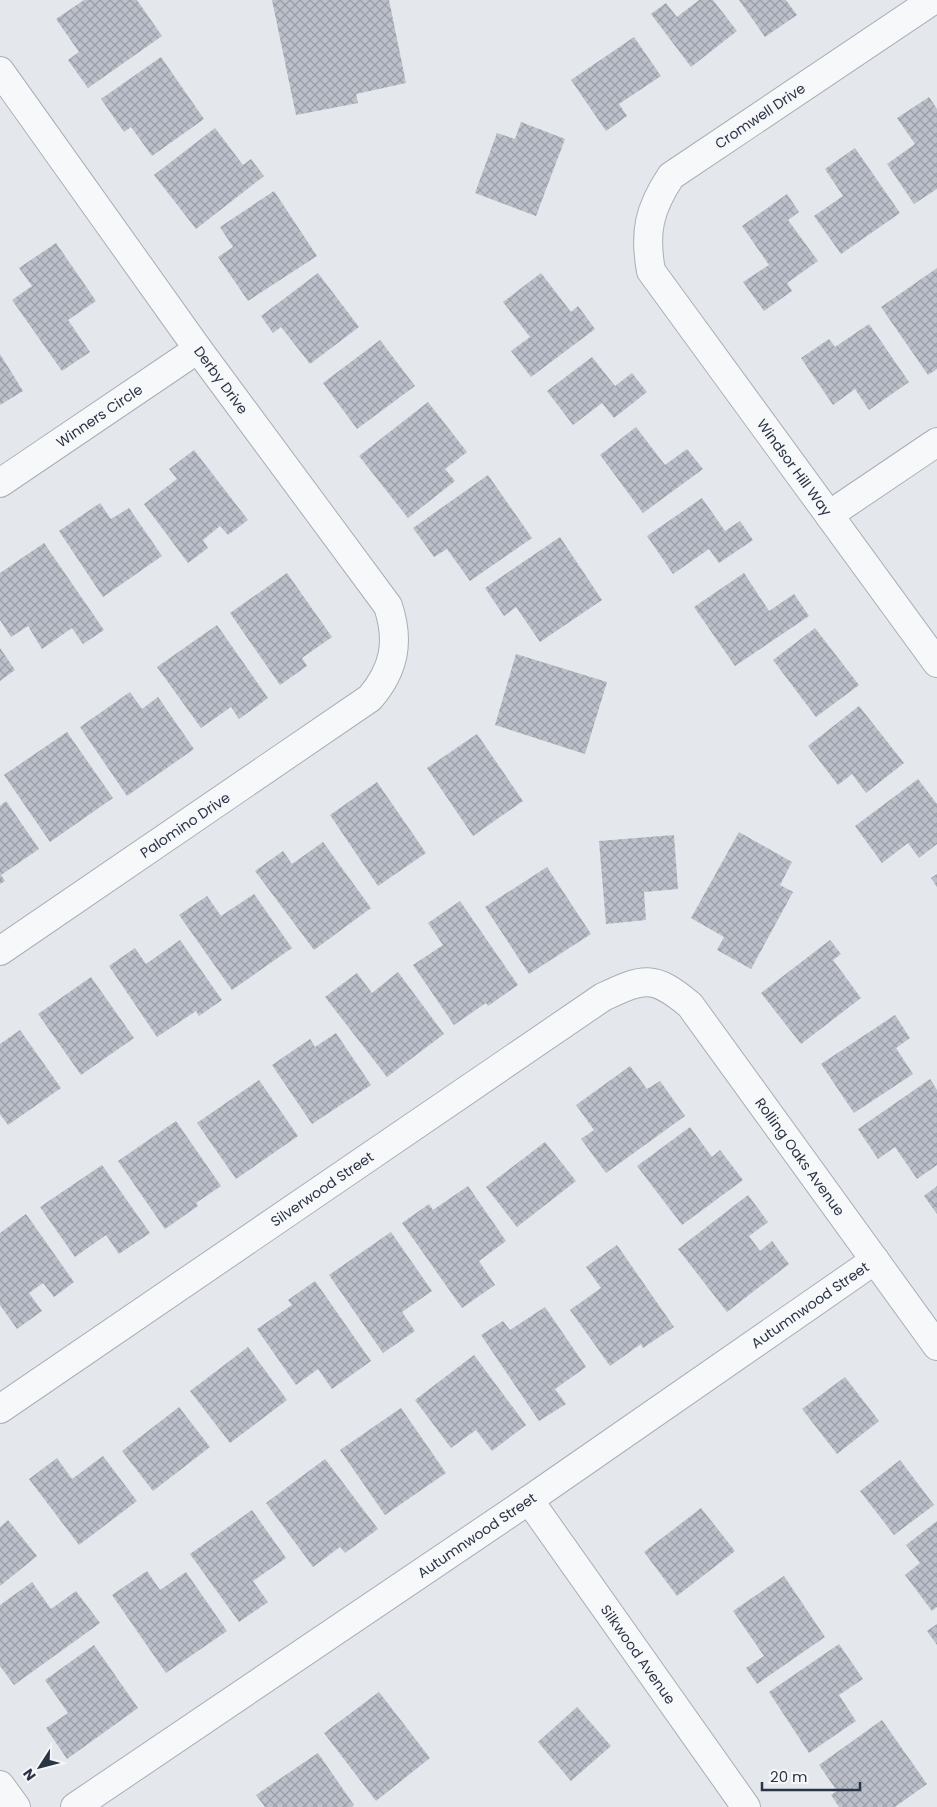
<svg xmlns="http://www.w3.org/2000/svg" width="937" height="1807" font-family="Poppins,sans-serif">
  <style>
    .building { fill: url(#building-cross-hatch) }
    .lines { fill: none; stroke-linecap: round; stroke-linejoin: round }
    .minor-casing { stroke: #a9aeb7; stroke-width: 30 }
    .minor { stroke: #f7f8fa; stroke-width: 28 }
    .labels { text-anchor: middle; stroke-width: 4; stroke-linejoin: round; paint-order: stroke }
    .street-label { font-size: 14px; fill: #2b3445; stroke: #f4f6f9 }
  </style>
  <defs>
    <pattern id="building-cross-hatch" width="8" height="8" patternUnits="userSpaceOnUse" patternTransform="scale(1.25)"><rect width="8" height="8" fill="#bbc0ca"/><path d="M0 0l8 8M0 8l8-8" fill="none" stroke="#989da6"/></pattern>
  </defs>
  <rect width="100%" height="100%" fill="#e4e7ec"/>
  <path class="building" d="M 84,0 L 137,0 L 162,36 L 88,88 L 68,60 L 79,52 L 56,19 Z
    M 272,0 L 389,0 L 406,83 L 356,94 L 358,103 L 296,115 Z
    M 699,0 L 713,0 L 737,31 L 691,67 L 651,14 L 666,3 L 677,17 Z
    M 739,0 L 786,0 L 797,15 L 765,37 Z
    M 634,37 L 661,76 L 619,104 L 627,116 L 606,131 L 571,80 Z
    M 161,57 L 204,119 L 152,156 L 131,127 L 124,132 L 101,99 Z
    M 929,97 L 937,109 L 937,189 L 914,204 L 887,164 L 915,144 L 897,118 Z
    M 521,122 L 565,139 L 536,216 L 475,193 L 497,133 L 515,139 Z
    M 215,128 L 243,165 L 251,159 L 264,176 L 196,229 L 154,175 Z
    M 855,148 L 900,213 L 841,254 L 814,216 L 843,196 L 825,169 Z
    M 274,191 L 317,256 L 248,301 L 218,257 L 233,247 L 220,227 Z
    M 787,194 L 799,212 L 788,220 L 818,261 L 787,283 L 792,291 L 764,311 L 743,282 L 769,265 L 742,226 Z
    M 56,243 L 96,301 L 68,320 L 90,352 L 62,371 L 12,300 L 32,286 L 19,268 Z
    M 937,268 L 937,369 L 928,375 L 881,307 Z
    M 318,273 L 359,327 L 310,364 L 281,327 L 273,333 L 261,316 Z
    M 541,273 L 571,312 L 578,306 L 595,329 L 531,377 L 511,351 L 530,337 L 503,302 Z
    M 869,324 L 909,382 L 869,410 L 855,389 L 833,405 L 801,358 L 829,339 L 835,347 Z
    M 380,340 L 415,386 L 357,429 L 323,383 Z
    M 0,354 L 23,391 L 0,405 Z
    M 592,357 L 615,386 L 632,373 L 647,392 L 614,418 L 602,403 L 573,425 L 547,391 Z
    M 428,402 L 467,452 L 445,469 L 455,481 L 408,518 L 359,456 Z
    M 636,427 L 665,465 L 687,449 L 703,469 L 643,513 L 600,455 Z
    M 194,450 L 248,520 L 228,535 L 220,526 L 203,540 L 208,548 L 188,563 L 144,504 L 177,479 L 169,469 Z
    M 488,475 L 532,538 L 470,581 L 447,549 L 434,557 L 413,528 Z
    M 702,498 L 725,531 L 740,521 L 753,540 L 719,563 L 709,549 L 673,574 L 647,536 Z
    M 100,503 L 111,519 L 129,508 L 162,556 L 103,597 L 59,531 Z
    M 560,537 L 602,600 L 540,642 L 516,607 L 504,616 L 485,588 Z
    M 44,543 L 104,630 L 83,644 L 72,628 L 42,649 L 28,626 L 11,637 L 0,620 L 0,573 Z
    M 287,573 L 332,637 L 302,658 L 307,666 L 280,685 L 230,613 Z
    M 744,573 L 769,611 L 794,594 L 809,616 L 735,666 L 694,607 Z
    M 217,625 L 268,698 L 239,719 L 231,707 L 201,728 L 157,667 Z
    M 815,628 L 859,685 L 816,717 L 773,660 Z
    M 0,648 L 15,670 L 0,681 Z
    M 516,654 L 607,682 L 585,754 L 495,725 Z
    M 130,692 L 142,709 L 158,697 L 194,749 L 127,796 L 80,727 Z
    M 859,706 L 904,763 L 866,793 L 852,774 L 838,785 L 808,746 Z
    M 67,732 L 113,798 L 50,842 L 4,775 Z
    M 477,734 L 523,801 L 473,836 L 427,768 Z
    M 918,779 L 937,804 L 937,844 L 919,858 L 908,843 L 882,863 L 855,826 Z
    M 377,782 L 426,853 L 378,886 L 330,815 Z
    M 6,801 L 39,849 L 1,875 L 5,881 L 0,884 L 0,806 Z
    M 739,832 L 792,862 L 780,885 L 793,892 L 751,969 L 717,950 L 724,937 L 691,918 Z
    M 674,835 L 678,889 L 644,892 L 646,920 L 606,924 L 599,841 Z
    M 323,842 L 371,908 L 314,950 L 255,871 L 283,851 L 292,864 Z
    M 547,867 L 591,934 L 529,974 L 485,907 Z
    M 937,874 L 937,887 L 931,878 Z
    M 254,894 L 292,948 L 232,990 L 179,915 L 207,896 L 221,916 Z
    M 460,901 L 518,985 L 488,1006 L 486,1003 L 454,1025 L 413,965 L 443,945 L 428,923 Z
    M 180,940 L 222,1000 L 199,1016 L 196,1011 L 157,1037 L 109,966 L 135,948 L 146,964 Z
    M 830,940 L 841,954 L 833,960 L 861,998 L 801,1044 L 761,993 Z
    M 398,972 L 444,1034 L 387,1077 L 325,997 L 357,973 L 372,993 Z
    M 91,977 L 134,1038 L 81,1075 L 38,1014 Z
    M 895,1015 L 910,1038 L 896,1048 L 913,1074 L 854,1113 L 821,1064 Z
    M 20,1030 L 61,1088 L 8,1125 L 0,1114 L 0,1044 Z
    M 336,1033 L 371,1085 L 312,1124 L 272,1065 L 310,1039 L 315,1047 Z
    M 630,1066 L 647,1089 L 660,1081 L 685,1116 L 606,1173 L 581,1139 L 594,1130 L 576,1105 Z
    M 930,1079 L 937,1090 L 937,1165 L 917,1179 L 895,1147 L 878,1159 L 858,1129 Z
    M 259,1080 L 298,1136 L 236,1179 L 197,1123 Z
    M 176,1121 L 221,1186 L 196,1203 L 198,1206 L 165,1229 L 118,1161 Z
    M 690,1127 L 712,1157 L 720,1150 L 743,1180 L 682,1225 L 637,1166 Z
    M 545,1142 L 576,1181 L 517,1227 L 486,1187 Z
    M 102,1165 L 150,1233 L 119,1254 L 106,1235 L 75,1257 L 40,1207 Z
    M 468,1186 L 506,1241 L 479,1261 L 495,1285 L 462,1308 L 402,1223 L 429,1204 L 433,1210 Z
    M 937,1186 L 937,1214 L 924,1196 Z
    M 748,1195 L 768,1222 L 749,1236 L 760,1251 L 772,1241 L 789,1264 L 727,1312 L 678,1249 Z
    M 26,1214 L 74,1282 L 54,1297 L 43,1283 L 29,1293 L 42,1311 L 17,1329 L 0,1305 L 0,1233 Z
    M 391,1232 L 432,1291 L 402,1312 L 415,1331 L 383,1353 L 329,1275 Z
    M 617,1245 L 674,1327 L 643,1348 L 641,1344 L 610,1366 L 570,1310 L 601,1288 L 586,1267 Z
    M 315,1281 L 371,1361 L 332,1389 L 318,1369 L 296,1385 L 257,1329 L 292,1305 L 288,1300 Z
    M 545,1307 L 586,1367 L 555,1389 L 566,1404 L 539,1421 L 481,1335 L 503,1321 L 510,1330 Z
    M 248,1347 L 287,1400 L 230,1443 L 190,1391 Z
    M 474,1355 L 526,1425 L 492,1451 L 476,1430 L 451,1448 L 415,1400 Z
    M 845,1377 L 879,1421 L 837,1454 L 802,1409 Z
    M 179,1407 L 210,1447 L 153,1491 L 122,1451 Z
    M 401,1408 L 446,1473 L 385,1515 L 340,1450 Z
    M 103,1456 L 137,1501 L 79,1545 L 29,1479 L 57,1458 L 72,1479 Z
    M 325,1459 L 378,1529 L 345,1553 L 340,1547 L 313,1567 L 266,1503 Z
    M 900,1460 L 934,1505 L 894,1535 L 860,1491 Z
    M 701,1508 L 735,1551 L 677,1596 L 644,1552 Z
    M 252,1510 L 286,1558 L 253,1581 L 268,1602 L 239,1622 L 190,1554 Z
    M 8,1520 L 37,1556 L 0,1586 L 0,1527 Z
    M 937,1521 L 937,1607 L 932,1611 L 905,1575 L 920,1563 L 906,1545 Z
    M 147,1571 L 160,1590 L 186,1572 L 227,1631 L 166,1673 L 112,1595 Z
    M 784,1576 L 825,1637 L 757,1684 L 746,1668 L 764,1656 L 733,1611 Z
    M 32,1582 L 51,1609 L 76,1591 L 100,1623 L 14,1685 L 0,1666 L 0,1605 Z
    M 937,1624 L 937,1645 L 927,1631 Z
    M 839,1644 L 863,1679 L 839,1695 L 856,1721 L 809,1753 L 769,1692 Z
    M 94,1645 L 138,1708 L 67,1759 L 46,1728 L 68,1713 L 45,1680 Z
    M 379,1692 L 430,1758 L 376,1801 L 324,1733 Z
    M 577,1707 L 611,1746 L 571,1781 L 538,1742 Z
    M 882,1720 L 927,1784 L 895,1807 L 839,1807 L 831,1795 L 837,1791 L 819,1765 Z
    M 318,1753 L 354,1805 L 352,1807 L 265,1807 L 256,1795 Z"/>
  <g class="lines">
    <g class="minor-casing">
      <g id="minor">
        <path id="s1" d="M 933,0 L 671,176 C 649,209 644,232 651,271 L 937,663"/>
        <path id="s2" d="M 0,71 L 198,349 L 388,606 C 400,642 394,670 370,698 L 0,951"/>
        <path id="s3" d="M 0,483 L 198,349"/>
        <path d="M 829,515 L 937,442"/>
        <path id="s4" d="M 0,1409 L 603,997 C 644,978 653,974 690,1005 L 937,1346"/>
        <path id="s5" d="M 529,1500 L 746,1807"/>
        <path d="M 0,1785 L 16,1807"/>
        <path id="s6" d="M 75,1807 L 529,1500 L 875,1260"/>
      </g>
    </g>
    <use href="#minor" class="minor"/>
  </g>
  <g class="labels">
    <g class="street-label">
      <text transform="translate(760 116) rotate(-34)" y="5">Cromwell Drive</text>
      <text dy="5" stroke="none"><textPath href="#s2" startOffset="380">Derby Drive</textPath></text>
      <text dy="5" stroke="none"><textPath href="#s3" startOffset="120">Winners Circle</textPath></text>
      <text dy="5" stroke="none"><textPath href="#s1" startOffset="659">Windsor Hill Way</textPath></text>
      <text transform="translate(185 825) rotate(-34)" y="5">Palomino Drive</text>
      <text dy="5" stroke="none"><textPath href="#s4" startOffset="1014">Rolling Oaks Avenue</textPath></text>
      <text dy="5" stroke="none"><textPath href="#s4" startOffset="390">Silverwood Street</textPath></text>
      <text dy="5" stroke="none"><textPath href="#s6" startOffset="890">Autumnwood Street</textPath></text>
      <text dy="5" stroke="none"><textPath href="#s6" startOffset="485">Autumnwood Street</textPath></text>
      <text dy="5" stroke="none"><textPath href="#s5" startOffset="189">Silkwood Avenue</textPath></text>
    </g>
  </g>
  <g transform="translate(40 1767) rotate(234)" stroke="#f4f6f9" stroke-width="4" paint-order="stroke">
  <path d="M0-4L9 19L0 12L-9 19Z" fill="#2b3445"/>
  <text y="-8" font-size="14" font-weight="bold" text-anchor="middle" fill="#2b3445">N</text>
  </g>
  <path d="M762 1782v8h98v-8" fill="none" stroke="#2b3445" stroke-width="2.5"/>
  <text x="770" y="1782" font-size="15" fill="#2b3445" stroke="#f4f6f9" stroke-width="4" paint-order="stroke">20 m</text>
</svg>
